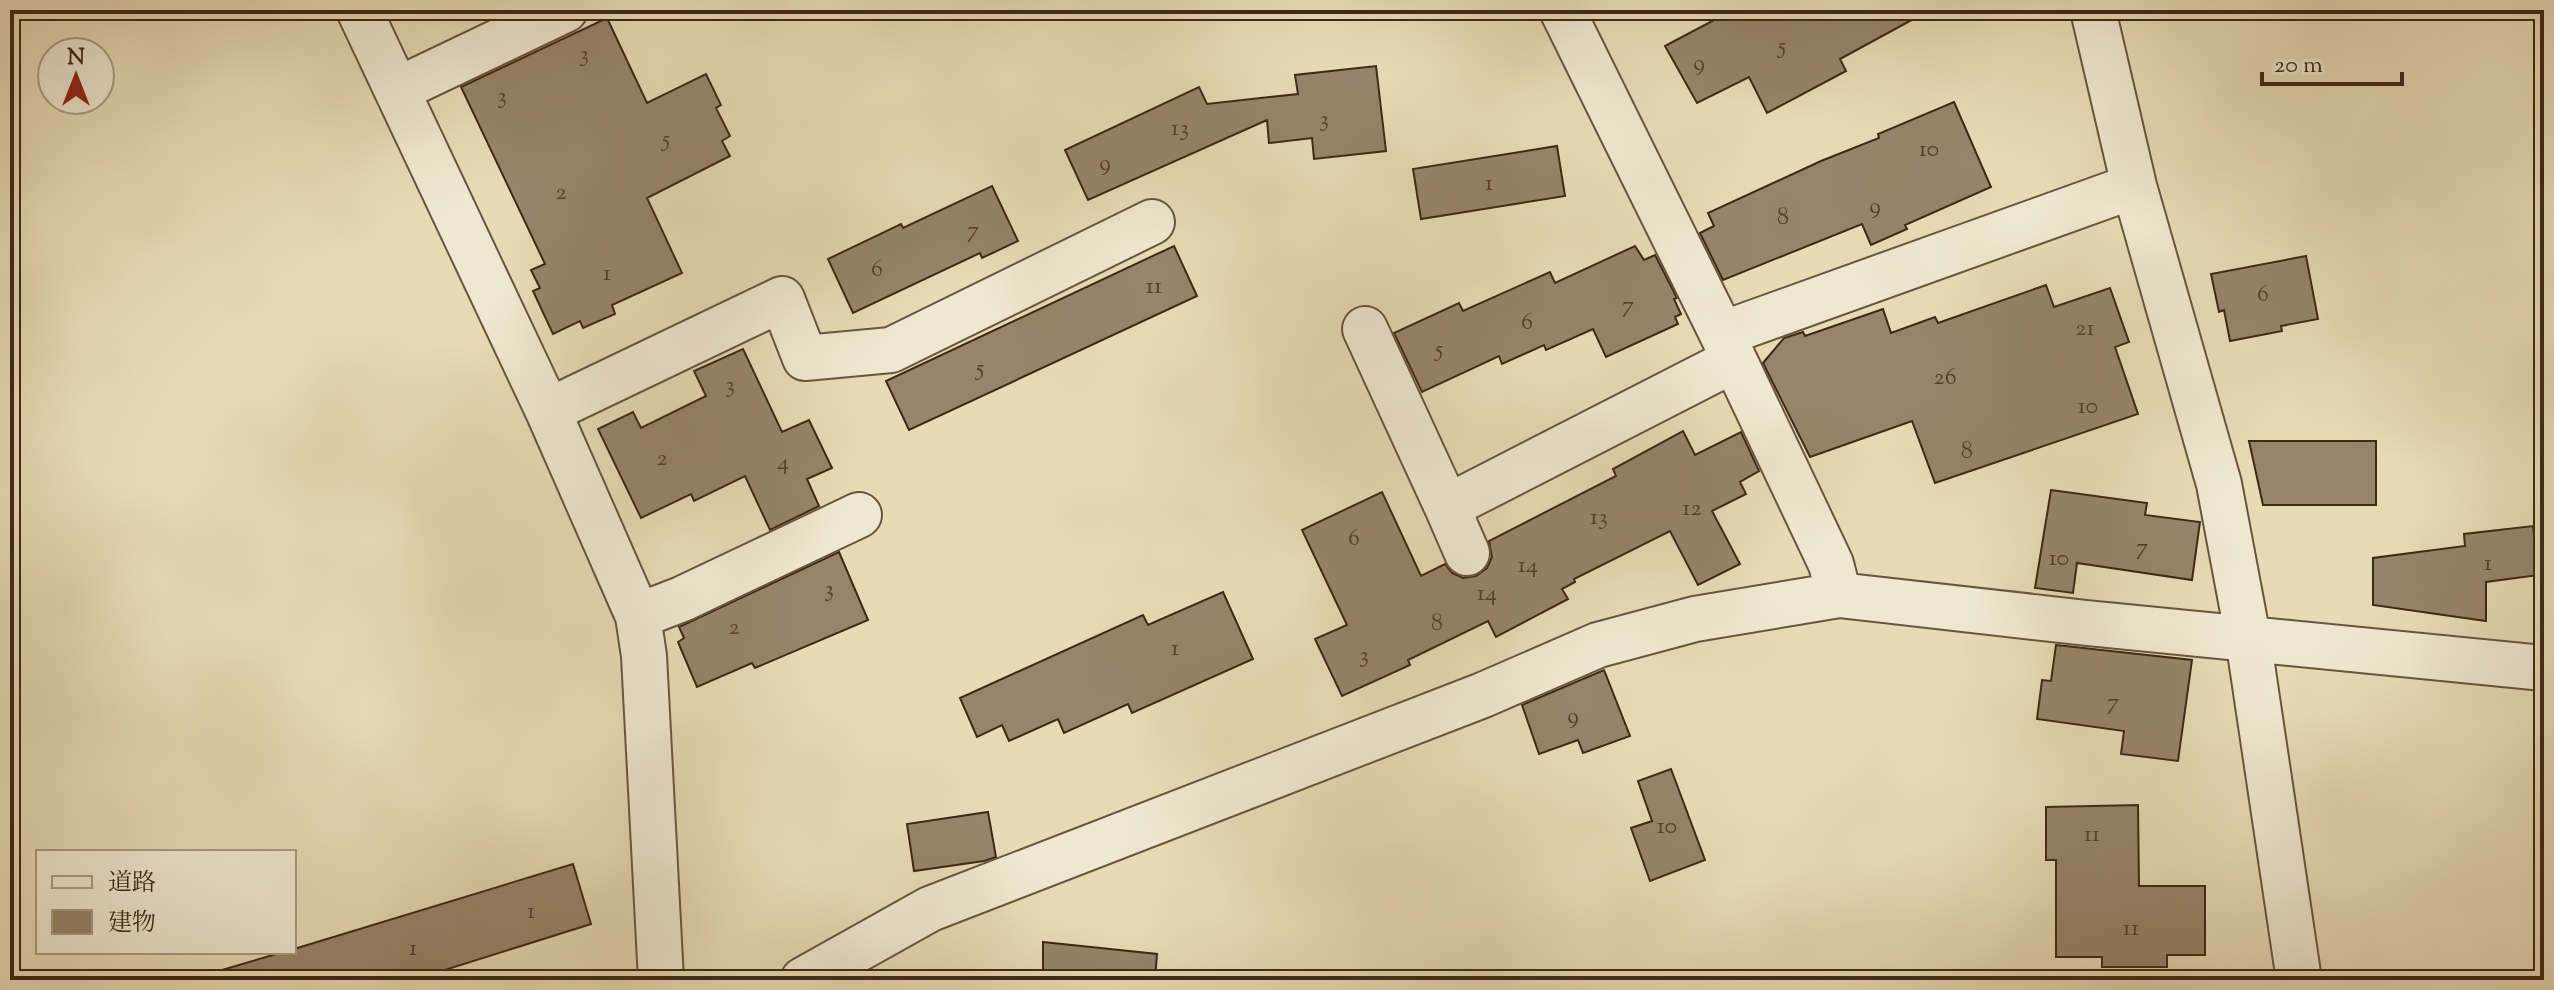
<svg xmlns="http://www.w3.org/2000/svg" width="2554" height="990" font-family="'Sorts Mill Goudy','Noto Serif JP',serif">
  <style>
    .building { fill: #968569; stroke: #3f2816; stroke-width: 2 }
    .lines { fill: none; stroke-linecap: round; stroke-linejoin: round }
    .minor-casing { stroke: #69553e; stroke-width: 48 }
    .minor { stroke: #efe8d0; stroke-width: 44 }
    .labels { text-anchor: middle; stroke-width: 8; stroke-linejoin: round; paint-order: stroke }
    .number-label { font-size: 24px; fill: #553f2b }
  </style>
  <rect width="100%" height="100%" fill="#e7dbb6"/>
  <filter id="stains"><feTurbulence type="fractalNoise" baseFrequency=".0025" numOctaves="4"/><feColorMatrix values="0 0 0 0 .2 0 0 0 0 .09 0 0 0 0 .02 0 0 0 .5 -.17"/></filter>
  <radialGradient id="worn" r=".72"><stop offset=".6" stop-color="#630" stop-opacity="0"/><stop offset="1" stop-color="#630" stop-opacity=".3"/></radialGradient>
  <path class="building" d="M 1733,10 L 1930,10 L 1840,59 L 1846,71 L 1767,113 L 1749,77 L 1697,103 L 1665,46 Z
    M 607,18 L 647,103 L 706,74 L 721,105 L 716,108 L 730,136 L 722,141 L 730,156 L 647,198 L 682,273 L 612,305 L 615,314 L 583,328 L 580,321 L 553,334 L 533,291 L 540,288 L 531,270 L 545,264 L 461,87 Z
    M 1376,66 L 1386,151 L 1314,159 L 1312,138 L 1269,143 L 1267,120 L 1088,200 L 1065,150 L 1199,87 L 1207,104 L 1298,94 L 1295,75 Z
    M 1954,102 L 1991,187 L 1905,225 L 1907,229 L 1871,245 L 1862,224 L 1723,280 L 1700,233 L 1714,226 L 1708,213 L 1821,161 L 1879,138 L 1878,134 Z
    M 1557,146 L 1565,196 L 1421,219 L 1413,169 Z
    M 992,186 L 1018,241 L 982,258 L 980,253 L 853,313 L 828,259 L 901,224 L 903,228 Z
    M 1174,246 L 1197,296 L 909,430 L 886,381 Z
    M 1635,246 L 1644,260 L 1655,255 L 1677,298 L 1674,299 L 1681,314 L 1675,317 L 1678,324 L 1606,357 L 1593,329 L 1546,350 L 1544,345 L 1502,364 L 1499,356 L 1422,392 L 1394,333 L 1459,303 L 1463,311 L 1550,272 L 1555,283 Z
    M 2306,256 L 2318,319 L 2281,326 L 2282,331 L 2230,341 L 2224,310 L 2219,312 L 2211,274 Z
    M 2046,285 L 2054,307 L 2110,288 L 2129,342 L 2115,347 L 2138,414 L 1935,483 L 1912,421 L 1810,457 L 1763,363 L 1784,338 L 1803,332 L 1805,336 L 1883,309 L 1891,333 L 1935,317 L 1938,323 Z
    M 743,349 L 782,432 L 809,420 L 832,468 L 807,479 L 819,506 L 770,530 L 745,476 L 694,501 L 691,494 L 641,518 L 598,429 L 633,412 L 641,428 L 706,396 L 694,371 Z
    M 1683,431 L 1695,455 L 1741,432 L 1759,471 L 1740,482 L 1746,494 L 1712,511 L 1740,564 L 1698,585 L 1670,531 L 1574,579 L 1575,582 L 1562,589 L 1568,599 L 1496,637 L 1488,621 L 1408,660 L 1410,665 L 1342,696 L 1315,639 L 1347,625 L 1302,530 L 1382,492 L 1421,576 L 1445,564 L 1452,573 L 1463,578 L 1476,576 L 1487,568 L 1492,557 L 1489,541 L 1616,476 L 1613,469 Z
    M 2249,441 L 2376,441 L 2376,505 L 2263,505 Z
    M 2051,490 L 2147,503 L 2145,515 L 2200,522 L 2192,580 L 2077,563 L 2073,593 L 2035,588 Z
    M 2533,526 L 2539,575 L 2486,582 L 2486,621 L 2373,605 L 2373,558 L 2465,546 L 2464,534 Z
    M 839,552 L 868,620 L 755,668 L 752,663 L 697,687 L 678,642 L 684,638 L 679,627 Z
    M 1223,592 L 1253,659 L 1132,713 L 1128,704 L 1064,733 L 1058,719 L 1009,741 L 1002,725 L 977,737 L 960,698 L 1143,615 L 1148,625 Z
    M 2056,645 L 2192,660 L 2178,761 L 2121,754 L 2124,731 L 2037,719 L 2042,680 L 2051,681 Z
    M 1604,670 L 1630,736 L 1583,753 L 1578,740 L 1539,754 L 1522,705 Z
    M 1671,769 L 1705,860 L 1650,881 L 1631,828 L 1652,821 L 1638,781 Z
    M 2138,805 L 2139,886 L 2205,886 L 2205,955 L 2167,955 L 2167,967 L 2102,967 L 2102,957 L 2056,957 L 2056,860 L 2046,860 L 2046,807 Z
    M 988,812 L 996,857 L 984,861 L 914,871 L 907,824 Z
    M 573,864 L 591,924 L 413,980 L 224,980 L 222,970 L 283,952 L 294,952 L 294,949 Z
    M 1043,942 L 1157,954 L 1155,980 L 1043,980 Z"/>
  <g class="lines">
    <g class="minor-casing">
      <path id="minor" d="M 359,10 L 548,411 L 638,616 L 644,656 L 661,980
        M 1562,10 L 1722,334 L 1831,564 L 1839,595
        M 2093,10 L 2134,186 L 2219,484 L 2248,638 L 2299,980
        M 397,90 L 565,10
        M 1365,329 L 1447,507 L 1734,360
        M 1722,334 L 2134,186
        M 548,411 L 782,299 L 805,358 L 891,350 L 1152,222
        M 1447,507 L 1467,553
        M 638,616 L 682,599 L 859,515
        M 803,980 L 930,909 L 1483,695 L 1598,645 L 1695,619 L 1839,595 L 2087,623 L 2544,668"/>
    </g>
    <use href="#minor" class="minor"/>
  </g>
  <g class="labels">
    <g class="number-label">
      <text x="1782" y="53">5</text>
      <text x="584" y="61">3</text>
      <text x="1699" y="70">9</text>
      <text x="502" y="103">3</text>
      <text x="1324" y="126">3</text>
      <text x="1180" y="135">13</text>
      <text x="666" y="146">5</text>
      <text x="1929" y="156">10</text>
      <text x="1105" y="170">9</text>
      <text x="1489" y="190">1</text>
      <text x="561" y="199">2</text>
      <text x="1875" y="213">9</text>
      <text x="1783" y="224">8</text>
      <text x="973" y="237">7</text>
      <text x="877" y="276">6</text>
      <text x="607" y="280">1</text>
      <text x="1154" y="293">11</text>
      <text x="2263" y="301">6</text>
      <text x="1628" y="312">7</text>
      <text x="1527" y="329">6</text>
      <text x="2085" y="335">21</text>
      <text x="1439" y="356">5</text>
      <text x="980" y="375">5</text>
      <text x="1945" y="384">26</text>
      <text x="730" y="392">3</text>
      <text x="2088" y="413">10</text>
      <text x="1967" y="458">8</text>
      <text x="662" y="465">2</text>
      <text x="783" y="469">4</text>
      <text x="1692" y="515">12</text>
      <text x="1599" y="524">13</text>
      <text x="1354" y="545">6</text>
      <text x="2142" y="554">7</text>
      <text x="2059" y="565">10</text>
      <text x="2488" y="570">1</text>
      <text x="1528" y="572">14</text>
      <text x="829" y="596">3</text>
      <text x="1487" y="600">14</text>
      <text x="1437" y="630">8</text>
      <text x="734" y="634">2</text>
      <text x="1175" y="655">1</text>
      <text x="1364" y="662">3</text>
      <text x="2113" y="709">7</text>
      <text x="1573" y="723">9</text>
      <text x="1667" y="833">10</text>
      <text x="2092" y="841">11</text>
      <text x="531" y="918">1</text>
      <text x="2131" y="935">11</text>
      <text x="413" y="955">1</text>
    </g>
  </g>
  <rect width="2554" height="990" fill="none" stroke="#e7dbb6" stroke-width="40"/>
  <rect x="12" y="12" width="2530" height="966" fill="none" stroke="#3f2816" stroke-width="4"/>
  <rect x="20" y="20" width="2514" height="950" fill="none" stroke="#3f2816" stroke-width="2"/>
  <rect x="36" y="850" width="260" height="104" fill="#efe8d0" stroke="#a99b86" stroke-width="2"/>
  <rect x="52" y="876" width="40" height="12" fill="#efe8d0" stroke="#a99b86" stroke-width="2"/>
  <text x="108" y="890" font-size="24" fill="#3f2816">道路</text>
  <rect x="52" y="910" width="40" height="24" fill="#968569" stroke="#a99b86" stroke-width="2"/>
  <text x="108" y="930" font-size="24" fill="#3f2816">建物</text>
  <g transform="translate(76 76)"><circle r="38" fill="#efe8d0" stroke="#a99b86" stroke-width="2"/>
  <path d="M0-6L14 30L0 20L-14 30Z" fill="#8f2418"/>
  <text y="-12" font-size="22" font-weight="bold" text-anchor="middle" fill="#3f2816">N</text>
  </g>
  <path d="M2262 72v12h140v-12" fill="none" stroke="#3f2816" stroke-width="4"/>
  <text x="2274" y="72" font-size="24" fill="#3f2816" stroke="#efe8d0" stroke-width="6" paint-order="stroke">20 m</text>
  <rect width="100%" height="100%" filter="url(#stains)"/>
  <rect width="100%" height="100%" fill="url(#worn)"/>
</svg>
